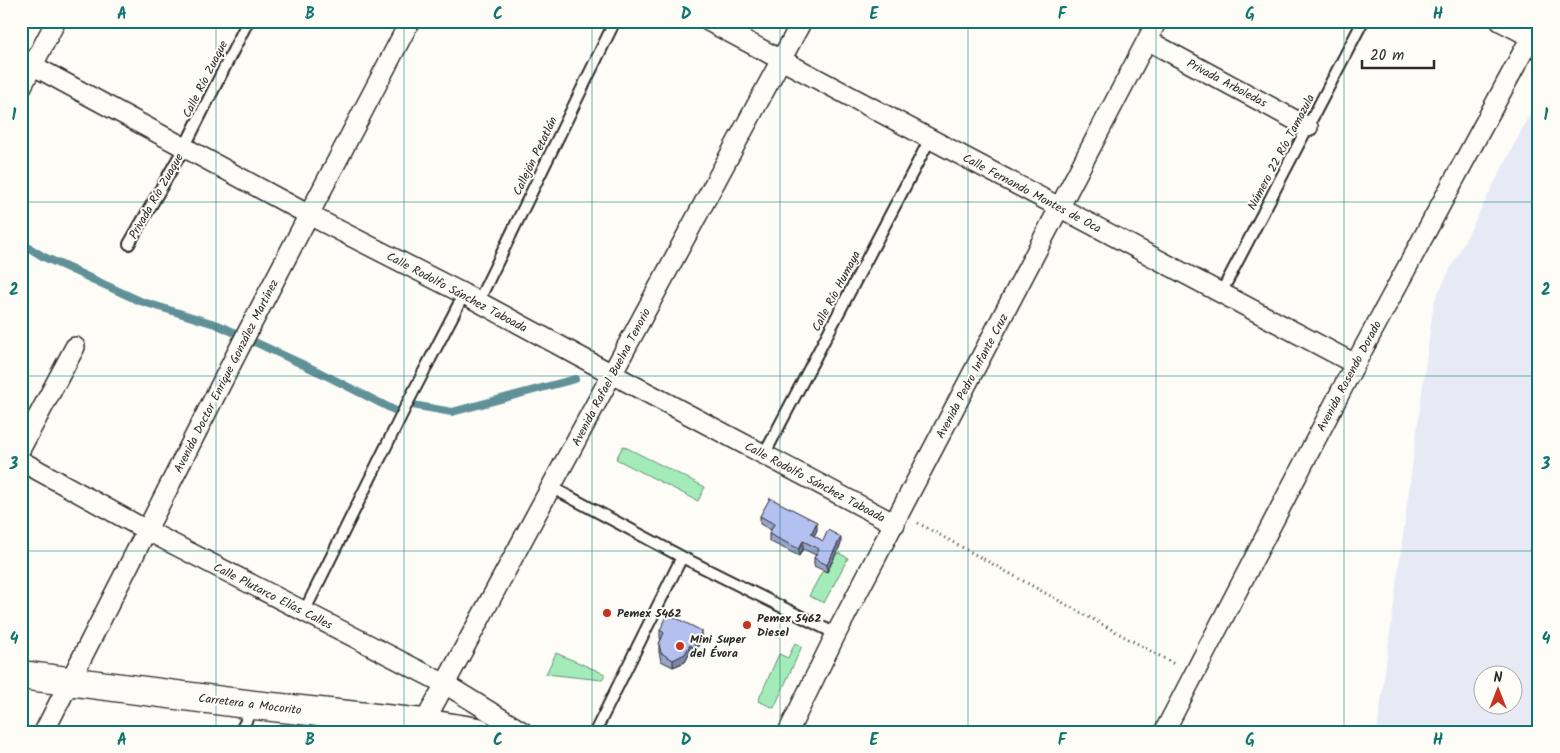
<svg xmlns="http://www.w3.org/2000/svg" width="1560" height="753" font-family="Kalam,sans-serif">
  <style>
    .built { fill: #e7eaf5; fill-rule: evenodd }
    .green { fill: #a3ecba; stroke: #678c72 }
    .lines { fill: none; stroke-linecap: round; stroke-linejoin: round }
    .stream { stroke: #619198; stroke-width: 8 }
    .lane-casing { stroke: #2b2b2b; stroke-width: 14 }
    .street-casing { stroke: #2b2b2b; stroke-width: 22 }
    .secondary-casing { stroke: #2b2b2b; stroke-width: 31 }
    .path { stroke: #2b2b2b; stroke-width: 3; stroke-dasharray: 1 4; stroke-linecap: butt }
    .lane { stroke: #fdfcf7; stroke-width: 10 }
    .street { stroke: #fdfcf7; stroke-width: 19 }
    .secondary { stroke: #fdfcf7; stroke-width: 28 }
    .wall { fill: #9aa5ce; stroke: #2b2b2b }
    .shaded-wall { fill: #7d86a8; stroke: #2b2b2b }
    .building { fill: #b3c0f0; stroke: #2b2b2b }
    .grid { fill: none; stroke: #0f766e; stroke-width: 1; stroke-opacity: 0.55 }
    .poi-dot { fill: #c8321e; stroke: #fdfcf7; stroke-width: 2 }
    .labels { text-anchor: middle; stroke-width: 4; stroke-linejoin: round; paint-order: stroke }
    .street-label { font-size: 12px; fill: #2b2b2b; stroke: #fdfcf7 }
    .poi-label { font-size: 12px; font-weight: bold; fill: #2b2b2b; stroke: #fdfcf7; text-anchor: start }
    .neatline { fill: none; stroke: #0f766e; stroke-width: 2 }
    .grid-label { font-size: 16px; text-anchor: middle; font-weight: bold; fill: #0f766e }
  </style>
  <rect width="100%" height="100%" fill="#fdfcf7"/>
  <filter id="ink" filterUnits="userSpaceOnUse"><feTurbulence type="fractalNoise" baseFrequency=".02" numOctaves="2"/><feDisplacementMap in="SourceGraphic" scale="10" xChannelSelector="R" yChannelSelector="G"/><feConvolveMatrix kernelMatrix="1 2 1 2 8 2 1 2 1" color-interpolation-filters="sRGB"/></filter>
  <g filter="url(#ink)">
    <path class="built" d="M 1539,96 L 1539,732 L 1377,732 L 1434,301 ZM 1482,676 L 1512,676 L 1512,706 L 1482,706 Z"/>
    <path class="green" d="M 623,446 L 705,487 L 698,501 L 616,459 Z
      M 837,552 L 848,558 L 824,603 L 809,596 L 823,570 L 827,572 Z
      M 795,643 L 802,646 L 774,708 L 758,701 L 779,654 L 788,658 Z
      M 556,653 L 605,674 L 602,680 L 546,674 Z"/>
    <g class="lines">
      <path class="stream" d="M 21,243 L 44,257 L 140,301 L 218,325 L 319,372 L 398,412 L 407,404 L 452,412 L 575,379"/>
      <g class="lane-casing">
        <path id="lane" d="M 129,244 L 184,148 L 248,21
          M 1221,293 L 1363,21
          M 478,302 L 615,21
          M 764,455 L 930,139
          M 551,487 L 682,557 L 836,634
          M 304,612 L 407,404 L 464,294
          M 240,732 L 254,706
          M 595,732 L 682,557"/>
      </g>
      <g class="street-casing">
        <path id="street" d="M 708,21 L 1355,364
          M 1500,21 L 1531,37
          M 1147,40 L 1308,127
          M 21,59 L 309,215 L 464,294 L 612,374 L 895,524
          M 21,88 L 56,21
          M 21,448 L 75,347
          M 21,461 L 146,530 L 445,684 L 523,732
          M 44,732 L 245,337 L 410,21
          M 419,732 L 802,21
          M 788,732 L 836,634 L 1157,21
          M 1164,732 L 1355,364 L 1539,22"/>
      </g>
      <g class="secondary-casing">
        <path id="secondary" d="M 21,675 L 254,705 L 423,723 L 478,732"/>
      </g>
      <path class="path" d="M 918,523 L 1176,665"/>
      <use href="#lane" class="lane"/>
      <use href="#street" class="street"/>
      <use href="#secondary" class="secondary"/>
    </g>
    <path class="wall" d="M 760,516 L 817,530 L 814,536 L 823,541 L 841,544 L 827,572 L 814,566 L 814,558 L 816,555 L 803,549 L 799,556 L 769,541 L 769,534 L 771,530 L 760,524 Z
      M 660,630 L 702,639 L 693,655 L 690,653 L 685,662 L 673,667 L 661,661 L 659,652 L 659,644 L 661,639 L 660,638 Z"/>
    <path class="shaded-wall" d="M 817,522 L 817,530 L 811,542 L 811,534 Z
      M 841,537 L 841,544 L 827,572 L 827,565 Z
      M 803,541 L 803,549 L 799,556 L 799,549 Z
      M 702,631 L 702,639 L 693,655 L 693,647 Z
      M 690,645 L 690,653 L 685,662 L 673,667 L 673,660 Z"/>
    <path class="building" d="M 770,498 L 817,522 L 811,534 L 823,541 L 828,530 L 841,537 L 827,565 L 814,558 L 819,549 L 803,541 L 799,549 L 769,534 L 774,524 L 760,516 Z
      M 668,614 L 702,631 L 693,647 L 690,645 L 685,654 L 673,660 L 661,653 L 659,644 L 664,633 L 660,630 Z"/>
  </g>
  <path class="grid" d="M 216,21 L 216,732M 404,21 L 404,732M 592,21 L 592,732M 780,21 L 780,732M 968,21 L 968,732M 1156,21 L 1156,732M 1344,21 L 1344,732M 21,202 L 1539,202M 21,376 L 1539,376M 21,551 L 1539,551"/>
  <g class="poi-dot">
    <circle cx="607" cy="613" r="5"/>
    <circle cx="747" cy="625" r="5"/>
    <circle cx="680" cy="646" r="5"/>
  </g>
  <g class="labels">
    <g class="street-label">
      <text transform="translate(205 79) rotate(-63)" y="4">Calle Río Zuaque</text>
      <text transform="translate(1227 83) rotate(28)" y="4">Privada Arboledas</text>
      <text transform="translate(1281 152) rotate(-62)" y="4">Número 22 Río Tamazula</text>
      <text transform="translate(535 156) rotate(-64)" y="4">Callejón Petatlán</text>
      <text transform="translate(1032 193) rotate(28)" y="4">Calle Fernando Montes de Oca</text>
      <text transform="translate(156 196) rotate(-60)" y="4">Privada Río Zuaque</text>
      <text transform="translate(836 291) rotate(-62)" y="4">Calle Río Humaya</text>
      <text transform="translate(457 292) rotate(28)" y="4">Calle Rodolfo Sánchez Taboada</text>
      <text transform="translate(226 376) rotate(-63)" y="4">Avenida Doctor Enrique González Martínez</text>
      <text transform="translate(972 376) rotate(-62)" y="4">Avenida Pedro Infante Cruz</text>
      <text transform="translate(1349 376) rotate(-62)" y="4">Avenida Rosendo Dorado</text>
      <text transform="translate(611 377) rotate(-62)" y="4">Avenida Rafael Buelna Tenorio</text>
      <text transform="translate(815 482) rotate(28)" y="4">Calle Rodolfo Sánchez Taboada</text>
      <text transform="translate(273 596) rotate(27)" y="4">Calle Plutarco Elías Calles</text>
      <text transform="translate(250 704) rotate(7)" y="4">Carretera a Mocorito</text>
    </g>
    <g class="poi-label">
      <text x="617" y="617">Pemex 5462</text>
      <text x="757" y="622">Pemex 5462<tspan x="757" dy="14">Diesel</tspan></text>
      <text x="690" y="643">Mini Super<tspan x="690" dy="14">del Évora</tspan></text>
    </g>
  </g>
  <rect width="1560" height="753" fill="none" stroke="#fdfcf7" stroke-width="55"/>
  <g transform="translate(1498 690)"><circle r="24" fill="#fdfcf7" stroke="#a9a8a5"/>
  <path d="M0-4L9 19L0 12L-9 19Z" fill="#c8321e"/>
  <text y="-8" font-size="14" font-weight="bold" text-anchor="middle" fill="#2b2b2b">N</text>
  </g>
  <path d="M1362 60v8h72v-8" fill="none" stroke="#2b2b2b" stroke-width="2.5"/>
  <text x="1370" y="60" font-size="15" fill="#2b2b2b" stroke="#fdfcf7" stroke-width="4" paint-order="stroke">20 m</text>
  <rect x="28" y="28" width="1504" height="698" class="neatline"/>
  <g class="grid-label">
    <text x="122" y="19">A</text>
    <text x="310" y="19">B</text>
    <text x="498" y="19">C</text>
    <text x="686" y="19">D</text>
    <text x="874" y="19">E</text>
    <text x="1062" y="19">F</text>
    <text x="1250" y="19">G</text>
    <text x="1438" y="19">H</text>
    <text x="14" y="120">1</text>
    <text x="1546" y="120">1</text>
    <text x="14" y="295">2</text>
    <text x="1546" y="295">2</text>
    <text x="14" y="469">3</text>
    <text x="1546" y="469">3</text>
    <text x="14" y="644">4</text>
    <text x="1546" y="644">4</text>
    <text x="122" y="745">A</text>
    <text x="310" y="745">B</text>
    <text x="498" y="745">C</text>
    <text x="686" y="745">D</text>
    <text x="874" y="745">E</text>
    <text x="1062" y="745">F</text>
    <text x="1250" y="745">G</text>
    <text x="1438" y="745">H</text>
  </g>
</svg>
